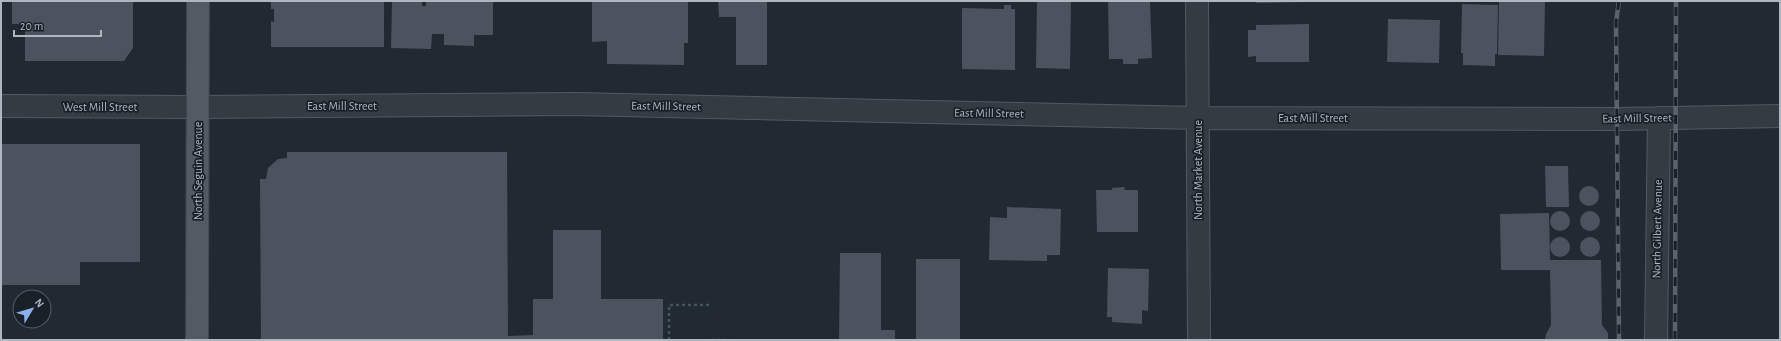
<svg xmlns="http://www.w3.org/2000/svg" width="1781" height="341" font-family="'Alegreya Sans',sans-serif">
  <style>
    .building { fill: #4a535e }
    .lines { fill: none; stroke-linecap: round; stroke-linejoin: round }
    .minor-casing { stroke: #525961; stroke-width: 24 }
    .major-casing { stroke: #3e444d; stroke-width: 24 }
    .path { stroke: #465658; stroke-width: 2.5; stroke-dasharray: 3 3; stroke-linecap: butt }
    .minor { stroke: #343b43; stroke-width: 22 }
    .major { stroke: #525a63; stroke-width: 22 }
    .rail-casing { stroke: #5a626d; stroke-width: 4.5 }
    .rail { stroke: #1a2028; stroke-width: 3; stroke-dasharray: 9; stroke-linecap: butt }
    .labels { text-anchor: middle; stroke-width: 3.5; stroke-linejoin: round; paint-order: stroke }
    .street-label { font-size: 12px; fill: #aeb6c0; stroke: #1a2028 }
  </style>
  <rect width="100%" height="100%" fill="#212932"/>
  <path class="building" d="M 12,1 L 133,1 L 133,48 L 124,61 L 25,61 L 25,24 L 12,24 Z
    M 271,1 L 384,1 L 384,47 L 271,47 L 271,21 L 274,22 L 274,9 L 271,9 Z
    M 392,1 L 422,1 L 422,6 L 426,6 L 426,1 L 493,1 L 493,35 L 474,35 L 474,46 L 444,45 L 444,34 L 432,34 L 431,49 L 391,48 Z
    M 592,1 L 688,1 L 688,43 L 684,43 L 684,65 L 607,64 L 607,41 L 592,42 Z
    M 718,1 L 767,1 L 767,65 L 736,65 L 736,17 L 719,17 Z
    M 1037,1 L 1071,1 L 1070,69 L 1036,68 Z
    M 1108,1 L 1150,1 L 1152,58 L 1138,59 L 1138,64 L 1123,64 L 1123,59 L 1109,59 Z
    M 1256,1 L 1309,1 L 1309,2 L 1256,3 Z
    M 1499,1 L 1545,1 L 1544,56 L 1498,55 Z
    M 1462,4 L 1498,5 L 1497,54 L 1495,54 L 1495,66 L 1463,65 L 1463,53 L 1461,53 Z
    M 1004,5 L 1011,5 L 1011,9 L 1015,9 L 1015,70 L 962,69 L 962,8 L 1004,9 Z
    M 1388,19 L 1440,20 L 1439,63 L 1387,62 Z
    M 1309,24 L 1309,62 L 1256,62 L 1256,56 L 1248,57 L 1248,30 L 1256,30 L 1256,25 Z
    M 1,144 L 140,144 L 140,262 L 80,262 L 80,285 L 1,285 Z
    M 287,152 L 507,152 L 508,336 L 533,335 L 533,299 L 553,299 L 553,230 L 601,230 L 601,299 L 663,299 L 663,340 L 261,340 L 260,179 L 266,179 L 268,168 L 278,159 L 287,158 Z
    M 1545,166 L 1568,166 L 1569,207 L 1546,207 Z
    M1579 196a10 10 0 1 1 20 0a10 10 0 1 1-20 0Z
    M 1125,187 L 1124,190 L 1138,190 L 1138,232 L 1097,232 L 1096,190 L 1112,190 L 1112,188 Z
    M 1007,207 L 1061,209 L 1060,255 L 1047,255 L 1047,261 L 989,260 L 990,217 L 1007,218 Z
    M1580 221a10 10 0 1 1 20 0a10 10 0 1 1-20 0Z
    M1550 221a10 10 0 1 1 20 0a10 10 0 1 1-20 0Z
    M 1549,213 L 1550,260 L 1601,260 L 1602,325 L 1608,333 L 1608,340 L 1545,340 L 1546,334 L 1551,325 L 1550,270 L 1501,270 L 1500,214 Z
    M1580 247a10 10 0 1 1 20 0a10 10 0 1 1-20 0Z
    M1550 247a10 10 0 1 1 20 0a10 10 0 1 1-20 0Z
    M 840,253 L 881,253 L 881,330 L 895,330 L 895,340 L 839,340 Z
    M 916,259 L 960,259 L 960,340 L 916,340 Z
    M 1108,268 L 1149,269 L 1148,311 L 1142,310 L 1142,324 L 1112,322 L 1112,317 L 1107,317 Z"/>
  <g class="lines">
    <g class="minor-casing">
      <path id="minor" d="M 1197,1 L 1199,340
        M 1,106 L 199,107 L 576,104 L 1198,118 L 1617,119 L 1780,116
        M 1656,340 L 1659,118"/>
    </g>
    <g class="major-casing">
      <path id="major" d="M 197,340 L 198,1"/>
    </g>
    <path class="path" d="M 669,340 L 669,305 L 711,305
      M 711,340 L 731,340"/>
    <use href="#minor" class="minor"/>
    <use href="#major" class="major"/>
    <g class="rail-casing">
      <path id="rail" d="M 1619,1 L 1616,22 L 1619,340
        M 1675,340 L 1676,1"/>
    </g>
    <use href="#rail" class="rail"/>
  </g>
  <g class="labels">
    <g class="street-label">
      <text x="342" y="110">East Mill Street</text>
      <text transform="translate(666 106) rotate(1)" y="4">East Mill Street</text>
      <text x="100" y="111">West Mill Street</text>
      <text transform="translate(989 113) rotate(1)" y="4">East Mill Street</text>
      <text x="1313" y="122">East Mill Street</text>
      <text transform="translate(1637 118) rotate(-1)" y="4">East Mill Street</text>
      <text transform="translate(1198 170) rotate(-90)" y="4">North Market Avenue</text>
      <text transform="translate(198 171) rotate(-90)" y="4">North Seguin Avenue</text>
      <text transform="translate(1657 229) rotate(-89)" y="4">North Gilbert Avenue</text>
    </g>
  </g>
  <rect width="1781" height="341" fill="none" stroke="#aeb6c0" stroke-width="4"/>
  <g transform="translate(32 309) rotate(52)"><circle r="19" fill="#1a2028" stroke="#555c65"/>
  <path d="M0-3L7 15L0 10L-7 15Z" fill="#8ab1e9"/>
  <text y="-6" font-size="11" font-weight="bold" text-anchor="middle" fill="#aeb6c0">N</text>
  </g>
  <path d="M14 30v6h87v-6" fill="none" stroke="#aeb6c0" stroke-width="2"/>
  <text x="20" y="30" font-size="12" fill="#aeb6c0" stroke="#1a2028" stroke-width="3" paint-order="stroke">20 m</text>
</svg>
